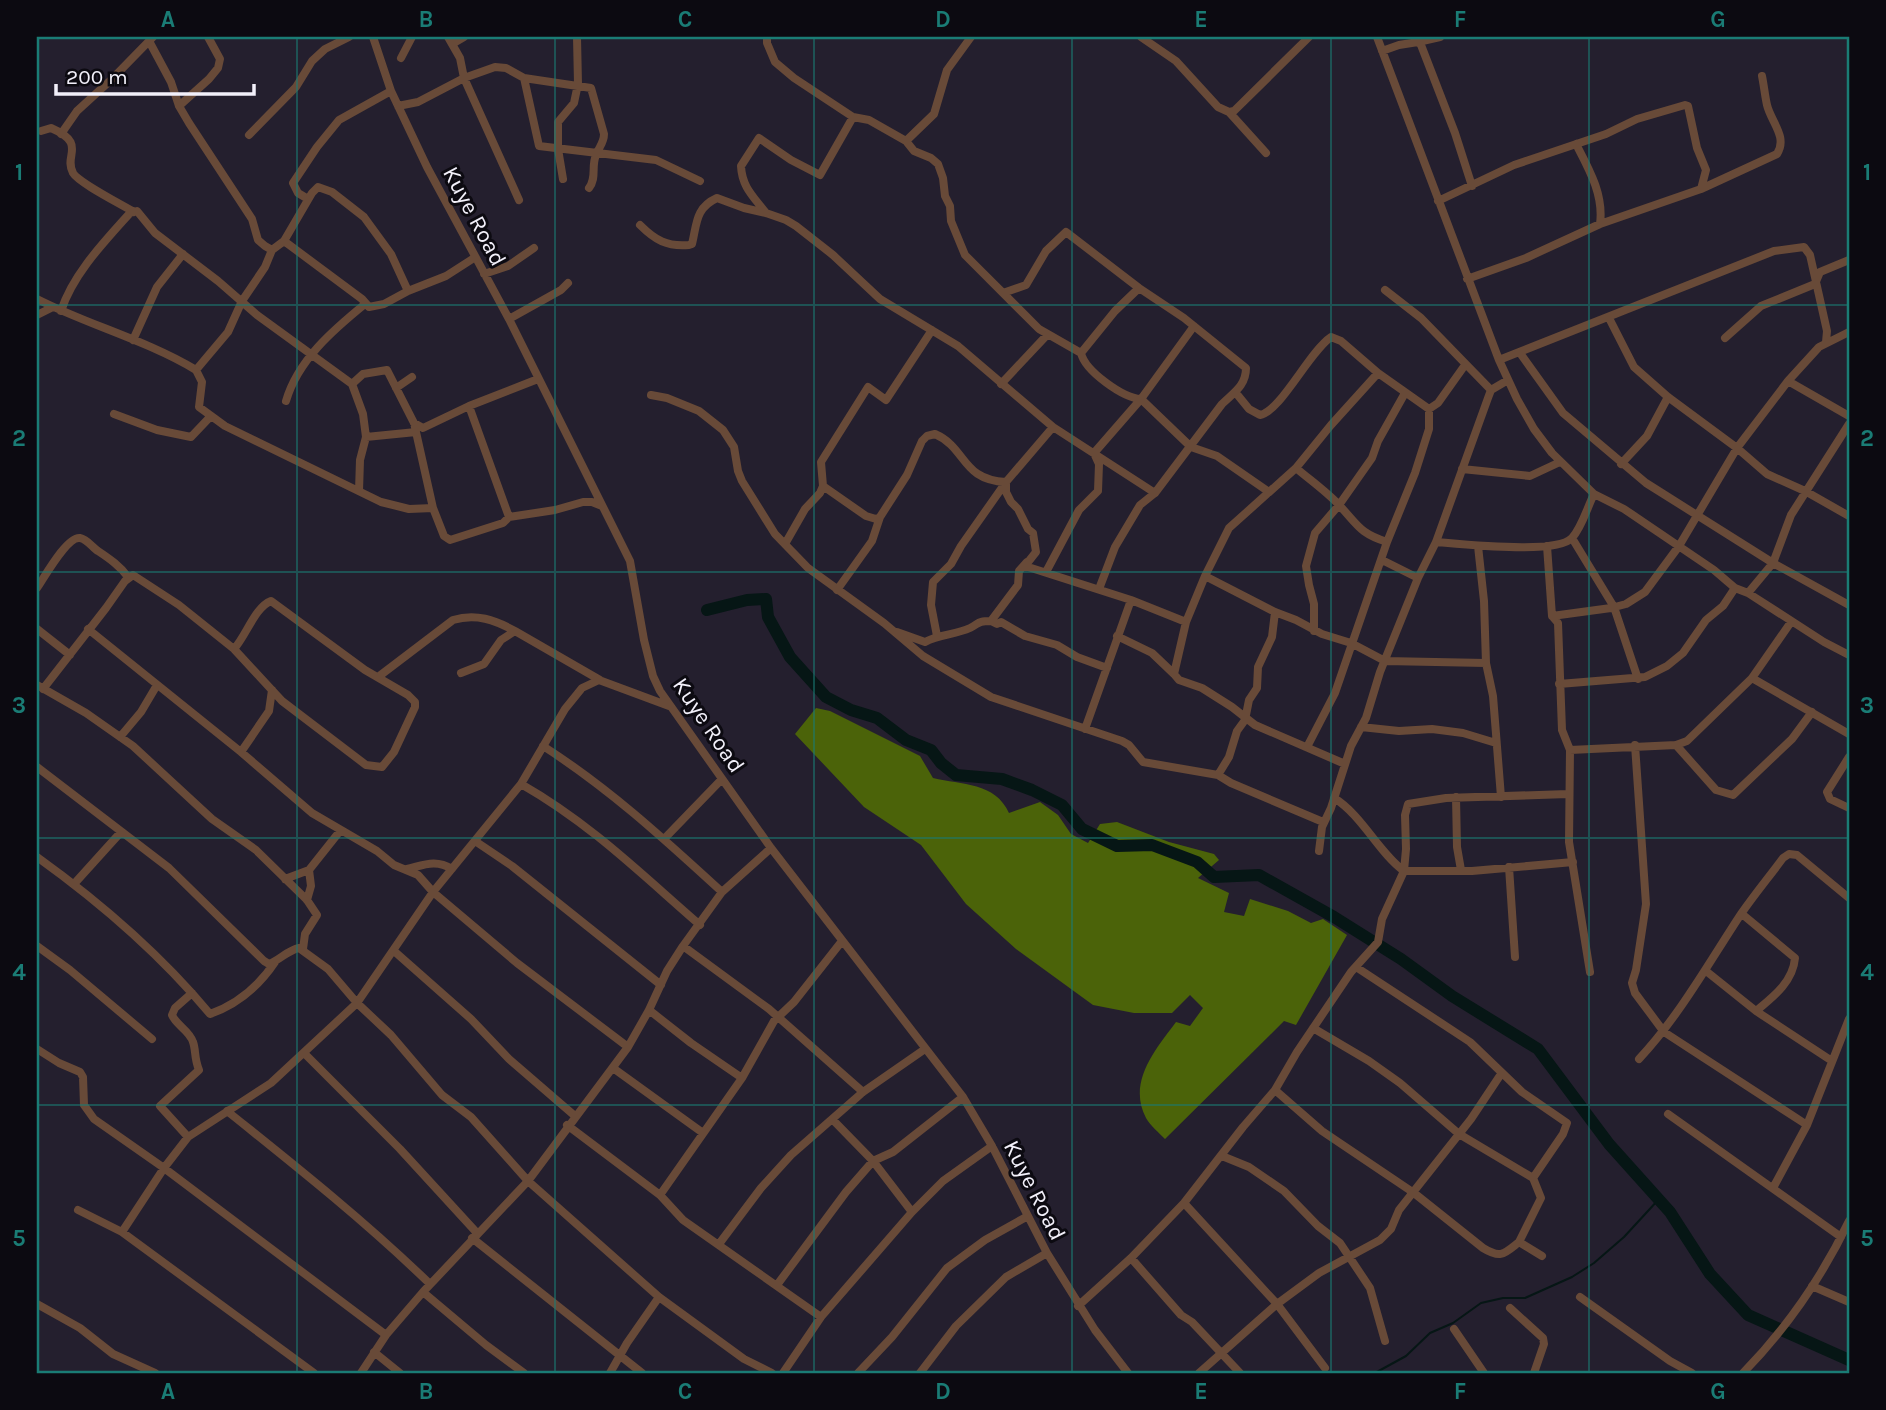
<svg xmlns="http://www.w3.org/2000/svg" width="1886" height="1410" font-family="Karla,sans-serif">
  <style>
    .forest { fill: #4b6309 }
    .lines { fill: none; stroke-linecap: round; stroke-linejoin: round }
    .stream { stroke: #061615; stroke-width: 2 }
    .river { stroke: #061615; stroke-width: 12 }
    .minor { stroke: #684a38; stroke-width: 8 }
    .grid { fill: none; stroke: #1a7c75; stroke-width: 2; stroke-opacity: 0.55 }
    .labels { text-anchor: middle; stroke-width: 6; stroke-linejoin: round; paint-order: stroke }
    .street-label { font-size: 23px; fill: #f2f0fa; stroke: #0c0a11 }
    .neatline { fill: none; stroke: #1a7c75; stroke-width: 2.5 }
    .grid-label { font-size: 23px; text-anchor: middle; font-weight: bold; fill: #1a7c75 }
  </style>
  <rect width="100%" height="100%" fill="#241f2e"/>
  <path class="forest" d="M 816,708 L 830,711 L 920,756 L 933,778 C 962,785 995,782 1009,813 L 1040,802 L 1058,815 L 1071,834 L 1088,843 L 1100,824 L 1117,822 L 1169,842 L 1214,854 L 1219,860 L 1198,878 L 1229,893 L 1224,912 L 1244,916 L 1250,899 L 1288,911 L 1311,923 L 1323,919 L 1347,935 L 1296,1025 L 1284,1021 L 1165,1139 C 1159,1133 1150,1125 1146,1118 C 1127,1082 1156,1049 1176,1022 L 1190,1026 L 1203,1008 L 1190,995 L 1172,1013 L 1134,1013 L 1093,1005 L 1016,949 L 966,904 L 921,845 L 864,807 L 795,734 Z"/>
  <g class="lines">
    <path class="stream" d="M 1375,1373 L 1406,1356 L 1430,1333 L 1453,1323 L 1481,1303 L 1503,1298 L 1525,1298 L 1572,1277 L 1594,1263 L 1624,1237 L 1659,1199"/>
    <path class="river" d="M 707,610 L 747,600 L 766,599 L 768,617 L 790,657 L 826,697 L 851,710 L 877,718 L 906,740 L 931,750 L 941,763 L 956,775 L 1002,779 L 1032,790 L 1062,805 L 1082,829 L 1117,846 L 1152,845 L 1197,862 L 1214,877 L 1259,875 L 1334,917 L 1401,959 L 1452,996 L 1538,1049 L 1609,1144 L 1670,1212 L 1710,1274 L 1748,1315 L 1849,1360"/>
    <path class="minor" d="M 373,37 L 391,91 L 427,167 L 509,319 L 630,561 L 644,640 L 653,676 L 660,691 L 771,848 L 963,1097 L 992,1146 L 1047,1253 L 1095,1330 L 1128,1373
      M 448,37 L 460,58 L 464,78 L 519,200
      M 767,37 L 767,43 L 775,62 L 794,78 L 853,117 L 869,120 L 906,141
      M 971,37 L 947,70 L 934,114 L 906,141 L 914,151 L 931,158 L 938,164 L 943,178 L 945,196 L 950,206 L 951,221 L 965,255 L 1039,329 L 1081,353 L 1115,311 L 1139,288
      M 1141,37 L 1176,61 L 1218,107 L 1229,112 L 1234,111 L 1309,37
      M 1377,37 L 1499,360 L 1517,399 L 1534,429 L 1552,453 L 1594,494 L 1624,509 L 1714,570 L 1735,588 L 1748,593 L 1824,642 L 1849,655
      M 149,41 L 171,82 L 179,106 L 189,123 L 252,219 L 258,240 L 265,246 L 272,250
      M 1418,42 L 1440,37
      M 452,44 L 464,37
      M 1382,51 L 1399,45 L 1418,42 L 1421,45 L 1455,133 L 1472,186
      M 401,58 L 412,37
      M 524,78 L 539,146 L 656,160 L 700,181
      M 179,106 L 209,79 L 218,68 L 220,59 L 208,37
      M 398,106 L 418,102 L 464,78 L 495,67 L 506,68 L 524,78 L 591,88 L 604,134 C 604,143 599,147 596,155 C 591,166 597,178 589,188
      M 1229,112 L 1266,153
      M 41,131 L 51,128 C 88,144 63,155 73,173 C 79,183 121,204 134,212
      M 61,134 L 77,111 L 112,79 L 153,37
      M 249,135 L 296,87 L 312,61 L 325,49 L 349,37
      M 1576,144 C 1589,169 1604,195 1600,224
      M 563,179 L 558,149 L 558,122 L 574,103 L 578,84 L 577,37
      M 308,199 L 298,193 L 293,183 L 317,147 L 339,120 L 391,91
      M 1438,201 L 1514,165 L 1606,134 L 1637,119 L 1685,105 L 1688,106 L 1697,148 L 1706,170 L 1701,189
      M 766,213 C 753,196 742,187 741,166 L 759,138 L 791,160 L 820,175 L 853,117
      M 640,225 C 655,240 667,247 689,245 L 692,244 C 697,224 695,208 717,198 L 744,208 L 766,213 L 786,220 L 796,226 L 833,255 L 880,299 L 958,346 L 1053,427 L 1155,493
      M 284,241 L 362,299 L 369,307 L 384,304 L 408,291
      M 484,274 L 508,266 L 534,248
      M 1467,279 L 1526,258 L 1600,224 L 1701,189 L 1777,154 C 1788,137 1771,122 1767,105 C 1765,96 1764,86 1762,76
      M 1385,290 L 1421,318 L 1491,390
      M 1003,293 L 1026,285 L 1046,251 L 1066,232 L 1139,288 L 1184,318 L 1246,368 C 1246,386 1233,393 1222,404 L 1155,493 L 1140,505 L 1115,547 L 1099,589
      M 37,299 C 88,325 146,340 196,370 L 202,382 L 199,407 L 225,426 L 381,502 L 409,509 L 433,508 L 444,536 L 450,540 L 503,523 L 509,517 L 555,510 L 583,502 L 592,502 L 602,506
      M 61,311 C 73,274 104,242 130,213 L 137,211 L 155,233 L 218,281 L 257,315 L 352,384 L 363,414 L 366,437 L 360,460 L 359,491
      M 37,315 L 53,307
      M 1609,318 L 1634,367 L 1668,397 L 1737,448 L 1767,474 L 1805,491 L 1849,516
      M 509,319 L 561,290 L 568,283
      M 1725,338 L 1761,306 L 1815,284 L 1820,272 L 1849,260
      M 133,340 L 157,287 L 183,254
      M 1081,353 C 1085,371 1123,398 1141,399 L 1191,447 L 1217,456 L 1269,492
      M 1520,353 L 1563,413 L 1646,483 L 1773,563 L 1849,605
      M 1499,360 L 1774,251 L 1804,247 L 1810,255 L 1827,331 L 1826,342
      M 196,370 L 228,332 L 242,301 L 265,267 L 272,250 L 284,241 L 312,193 L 318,187 L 332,192 L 364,217 L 391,254 L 408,291 L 446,276 L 474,258
      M 1788,381 L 1849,416
      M 352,384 L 363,374 L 387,370 L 414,423 L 433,508
      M 1001,384 L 1047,335
      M 396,388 L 412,377
      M 1236,393 L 1249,409 L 1260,415 C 1281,411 1309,352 1331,337 L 1341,341 L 1378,373 L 1429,409 L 1438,403 L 1465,365
      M 651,395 L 667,398 L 699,411 L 723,430 L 734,447 L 738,471 L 742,481 L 775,534 L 808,568 L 884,623 L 923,656 L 991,697 L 1122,741 L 1129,745 L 1143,762 L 1218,775 L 1231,783 L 1323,822
      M 286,401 C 298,360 333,330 365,304
      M 469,406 L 509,517
      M 114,414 L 157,430 L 191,437 L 210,417
      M 414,423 L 423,428 L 469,406 L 538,379
      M 366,437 L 416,432
      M 1621,464 L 1647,436 L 1668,397
      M 1296,468 C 1310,480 1327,492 1339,505 C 1358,525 1359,533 1387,542
      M 1462,469 L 1530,476 L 1560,462
      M 823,486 L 866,516 L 876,519 L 880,517 L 907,475 L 922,441 L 927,436 L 935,434 C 967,448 961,480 1006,482 L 1006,492 L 1011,502 L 1018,509 L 1028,529 L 1033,533 L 1036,552 L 1025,566 L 1131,600 L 1186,622
      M 1572,538 L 1614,607 L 1638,679
      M 1436,542 C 1460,544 1556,555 1572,538 C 1582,527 1587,508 1594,494
      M 785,544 L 805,509 L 820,493 L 823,486 L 821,462 L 868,387 L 886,400 L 932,330
      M 1478,546 L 1484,601 L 1486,663 L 1493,696 L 1501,797
      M 1547,546 L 1552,616 L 1558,623 L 1562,730 L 1570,750 L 1569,842 L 1590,972
      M 1382,560 L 1418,578
      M 1046,572 L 1079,510 L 1098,491 L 1099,464 L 1094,453 L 1141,399 L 1194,326
      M 1205,576 L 1275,612 L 1296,620 L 1322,634 L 1351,643 L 1385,661 L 1486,663
      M 37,588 C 44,578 67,536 80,538 C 87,539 93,548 98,551 C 110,559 120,566 128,577
      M 837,590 L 872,541 L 880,517
      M 1748,593 L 1773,563 L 1791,515 L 1849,424
      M 1552,616 L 1611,608 L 1626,604 L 1645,592 L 1679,546 L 1737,448 L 1788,381 L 1819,347 L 1849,332
      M 991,621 L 997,624 L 1001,622 L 1025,636 L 1057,645 L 1077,657 L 1107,668
      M 37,629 L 70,655
      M 88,629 L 241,752 L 312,813 L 377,851 L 394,865 L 418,875 L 433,892 L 517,963 L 628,1047
      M 1314,631 L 1314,604 L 1309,585 L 1306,566 L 1315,533 L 1339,505 L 1372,458 L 1378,441 L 1405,393
      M 897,632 L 925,642 C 939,634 955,635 970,628 C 980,623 977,621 991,621 L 1018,585 L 1019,571 L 1027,562
      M 937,636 L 931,605 L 933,582 L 951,564 L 961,546 L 1006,482 L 1053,427
      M 1117,636 L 1152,653 L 1174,674
      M 461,673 L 484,664 L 501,640 L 515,631 L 600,680
      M 378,677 L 453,620 C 476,613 495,620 515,631
      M 1752,678 L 1849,734
      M 1559,684 L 1645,677 L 1667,666 L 1683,653 L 1706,620 L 1723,606 L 1735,588
      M 37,685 L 86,713 L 133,746 L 212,819 L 256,850 L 307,900 L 317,915 L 305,934 L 303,949
      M 43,689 L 106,608 L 125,581 L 133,575 L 179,605 L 234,649 L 282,701 L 366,765 L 382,767 L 394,752 L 415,707 L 415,702 L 408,695 L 365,670 L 271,601 C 255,607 246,636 234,649
      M 1361,727 L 1399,731 L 1432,729 L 1463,733 L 1496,743
      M 1085,729 L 1131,600
      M 120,737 L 141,712 L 157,685
      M 1635,745 L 1646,904 L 1636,970 L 1632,983 L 1635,993 L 1664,1032 L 1807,1125
      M 1676,745 L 1716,790 L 1733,795 L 1792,739 L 1812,712
      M 543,746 C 610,789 664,839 722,892
      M 1307,747 L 1335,693 L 1387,542 L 1415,473 L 1429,429 L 1429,409
      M 1570,750 L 1676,745 L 1687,741 L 1752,678 L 1791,622
      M 241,752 L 269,711 L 272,690
      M 1849,757 L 1827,792 L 1830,799 L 1849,808
      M 1345,764 L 1255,725 L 1232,707 L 1202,688 L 1179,680 L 1174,674 L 1186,622 L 1205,576 L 1229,528 L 1296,468 L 1331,425 L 1378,373
      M 37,767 L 169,868 L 264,961 L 269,964 C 280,960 288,950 299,948 L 328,969 L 357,1003 L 391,1035 L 442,1095 L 471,1117 L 528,1181 L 659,1297 L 744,1359 L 772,1373
      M 1218,775 L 1229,757 L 1237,731 L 1245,720 L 1249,700 L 1257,688 L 1258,667 L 1272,637 L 1275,612
      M 521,784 C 591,824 640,873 700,925
      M 1456,797 L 1457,847 L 1461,870
      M 1334,798 C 1362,815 1379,853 1404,871 L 1472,871 L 1573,862
      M 664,839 L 722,779
      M 475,841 L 512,866 L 661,985
      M 1319,851 L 1322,827 L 1331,808 L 1351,746 L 1366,718 L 1380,672 L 1418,578 L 1436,542 L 1488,398 L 1491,390 L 1508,380
      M 37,857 C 101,903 160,954 210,1014 C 238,1004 259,986 275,962
      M 1509,867 L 1515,957
      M 407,869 C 424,865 436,859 452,869
      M 285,879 L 309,870
      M 74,884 L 121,832
      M 307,900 L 311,886 L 309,870 L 340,831
      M 1742,914 L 1795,958 C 1793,982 1773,997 1756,1011
      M 37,946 L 70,970 L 152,1039
      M 683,946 L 769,1009 L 863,1092
      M 394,951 L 471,1019 L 509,1059 L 575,1116
      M 1356,967 L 1470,1042 L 1522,1092 L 1567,1123 L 1563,1134 L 1533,1178
      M 1706,971 L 1756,1011 L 1832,1061
      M 649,1010 L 691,1043 L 742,1078
      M 1313,1028 L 1369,1061 L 1400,1083 L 1459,1134 L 1533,1178 L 1541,1198 L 1519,1242
      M 37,1049 L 59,1063 L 80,1072 L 83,1077 L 84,1105 L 94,1119 L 164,1168 L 386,1335
      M 304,1053 L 400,1149 L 477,1233
      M 1639,1059 C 1680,1015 1708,964 1741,914 C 1754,895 1769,877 1783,858 L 1789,854 L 1797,855 L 1849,898
      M 613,1068 L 703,1133
      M 1275,1090 L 1322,1131 L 1414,1193 L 1483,1248 C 1501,1259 1504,1254 1519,1242 L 1542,1256
      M 227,1111 C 297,1167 366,1222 430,1284
      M 1668,1114 L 1841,1237
      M 833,1120 L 873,1161 L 912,1212
      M 567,1125 L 660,1195 L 683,1220 L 821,1317
      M 188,1137 L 160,1106 L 199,1070 C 194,1058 196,1050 193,1042 C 190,1031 176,1025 172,1015 L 175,1008 L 192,993
      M 1222,1156 L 1249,1167 L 1284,1191 L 1318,1226 L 1340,1243 L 1370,1288 L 1385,1341
      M 1773,1188 L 1807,1125 L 1849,1019
      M 660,1195 L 742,1078 L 774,1021 L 794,1002 L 842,941
      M 1184,1203 L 1277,1304 L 1325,1368
      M 78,1210 L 122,1232 L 314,1373
      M 122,1232 L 164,1168 L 188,1137 L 271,1083 L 357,1003 L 433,892 L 521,784 L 565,709 L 582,688 L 599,680 L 669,706
      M 472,1238 L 642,1373
      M 719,1244 L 761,1188 L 791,1155 L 863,1092 L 925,1049
      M 1131,1258 L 1181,1315 L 1192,1322 L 1240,1373
      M 777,1285 L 846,1192 L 873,1161 L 893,1152 L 963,1097
      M 1812,1286 L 1849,1302
      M 423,1292 L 486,1345 L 524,1373
      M 1580,1297 L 1670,1361 L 1692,1373
      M 37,1304 L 80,1328 L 113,1354 L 155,1373
      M 1078,1306 L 1131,1258 L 1184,1203 L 1243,1127 L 1275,1090 L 1297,1052 L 1351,972 L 1378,942 L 1382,919 L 1404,871 L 1406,849 L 1405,815 L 1408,804 L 1446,798 L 1568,794
      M 1510,1308 L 1543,1338 L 1544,1344 L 1534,1373
      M 1454,1329 L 1484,1373
      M 374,1352 L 400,1373
      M 361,1373 L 386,1335 L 423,1292 L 528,1181 L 628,1047 L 649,1010 L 667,971 L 683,946 L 722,892 L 771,848
      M 610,1373 L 627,1343 L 659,1297
      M 783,1373 L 821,1317 L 912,1212 L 943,1181 L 992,1146
      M 858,1373 L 892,1337 L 947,1268 L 985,1240 L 1028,1216
      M 920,1373 L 956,1326 L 1006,1277 L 1047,1253
      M 1199,1373 L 1277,1304 L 1319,1273 L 1380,1240 L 1391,1229 L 1399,1210 L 1471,1119 L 1501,1074
      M 1743,1373 C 1788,1327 1821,1279 1849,1221"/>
  </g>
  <path class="grid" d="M 297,37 L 297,1373M 555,37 L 555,1373M 814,37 L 814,1373M 1072,37 L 1072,1373M 1331,37 L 1331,1373M 1589,37 L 1589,1373M 37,305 L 1849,305M 37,572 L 1849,572M 37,838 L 1849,838M 37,1105 L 1849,1105"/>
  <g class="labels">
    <g class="street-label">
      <text transform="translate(475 216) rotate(62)" y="8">Kuye Road</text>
      <text transform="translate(709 725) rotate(56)" y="8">Kuye Road</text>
      <text transform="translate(1035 1190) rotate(63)" y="8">Kuye Road</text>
    </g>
  </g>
  <rect width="1886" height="1410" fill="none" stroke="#0c0a11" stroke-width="77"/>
  <path d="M56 84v10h198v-10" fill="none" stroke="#f2f0fa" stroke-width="3.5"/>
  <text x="66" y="84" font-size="21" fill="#f2f0fa" stroke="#0c0a11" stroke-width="5" paint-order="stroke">200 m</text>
  <rect x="38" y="38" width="1810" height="1334" class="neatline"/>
  <g class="grid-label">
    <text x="168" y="27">A</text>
    <text x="426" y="27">B</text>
    <text x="685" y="27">C</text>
    <text x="943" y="27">D</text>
    <text x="1201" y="27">E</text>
    <text x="1460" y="27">F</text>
    <text x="1718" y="27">G</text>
    <text x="19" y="180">1</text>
    <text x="1867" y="180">1</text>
    <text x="19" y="446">2</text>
    <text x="1867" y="446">2</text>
    <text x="19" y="713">3</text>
    <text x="1867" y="713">3</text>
    <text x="19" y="980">4</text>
    <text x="1867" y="980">4</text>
    <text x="19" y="1246">5</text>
    <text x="1867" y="1246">5</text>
    <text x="168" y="1399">A</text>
    <text x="426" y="1399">B</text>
    <text x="685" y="1399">C</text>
    <text x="943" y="1399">D</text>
    <text x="1201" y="1399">E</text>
    <text x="1460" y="1399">F</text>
    <text x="1718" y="1399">G</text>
  </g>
</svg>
